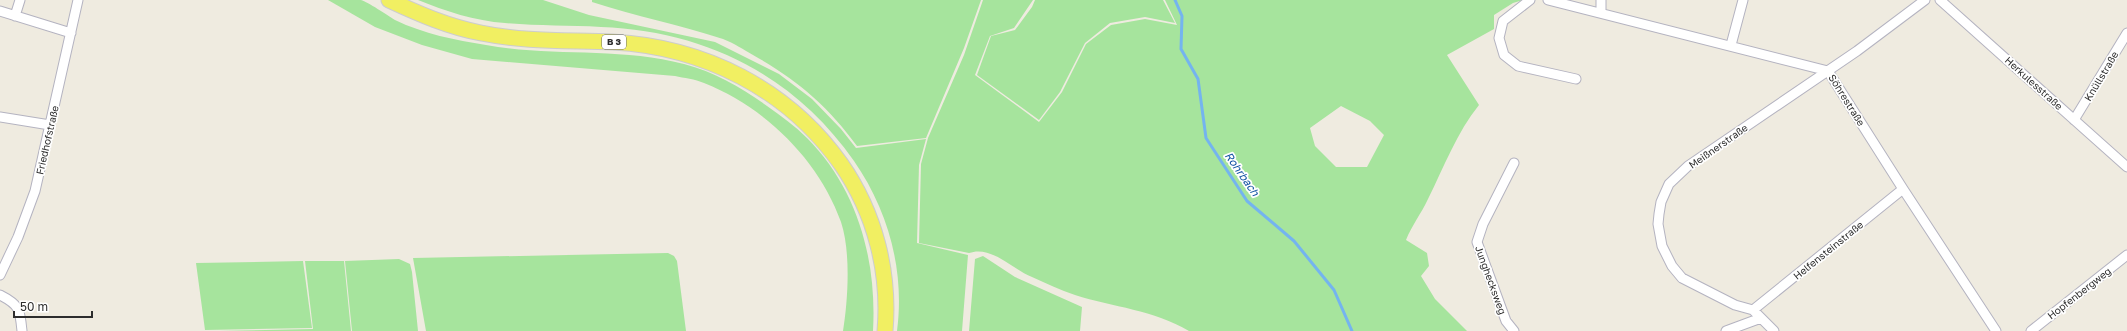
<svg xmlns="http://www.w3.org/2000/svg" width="2127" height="331" font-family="'Golos Text',sans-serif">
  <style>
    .green { fill: #a6e49d; fill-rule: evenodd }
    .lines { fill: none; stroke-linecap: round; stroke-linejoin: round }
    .stream { stroke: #74b4ef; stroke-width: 3 }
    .minor-casing { stroke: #b4b3c0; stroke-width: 11 }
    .primary-casing { stroke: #cdcdcd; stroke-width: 17 }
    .minor { stroke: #fff; stroke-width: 9 }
    .primary { stroke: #f1ef62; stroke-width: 15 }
    .labels { text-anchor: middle; stroke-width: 3.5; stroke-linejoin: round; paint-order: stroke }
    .shield { fill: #fff; stroke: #6c6c6c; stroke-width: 1 }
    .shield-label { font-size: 9px; font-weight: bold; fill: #2d2d2d }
    .street-label { font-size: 10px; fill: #2d2d2d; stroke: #fff }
    .water-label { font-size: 11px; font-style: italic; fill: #0d4fa1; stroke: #fff }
  </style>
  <rect width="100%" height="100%" fill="#efebe0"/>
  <path class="green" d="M 328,0 C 338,0 351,0 361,0 C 368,2 387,15 395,20 C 424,34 455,40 486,45 C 551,57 619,47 684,64 C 715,72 742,88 767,106 C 781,116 795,126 807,138 C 858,189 877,261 873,331 L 843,331 C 848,300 851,252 841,222 C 819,160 765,107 704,83 C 695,79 684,78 675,76 L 472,59 L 422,45 L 375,27 Z
    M 418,0 L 543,0 L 589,15 L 715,42 L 779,74 L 812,99 L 841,129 L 856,148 L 926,139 L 919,165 L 917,243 L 968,255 L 962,331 L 897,331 C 905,270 888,210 854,161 C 794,75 705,31 601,27 C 569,25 537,26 505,23 C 475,21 445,11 418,0 Z
    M 592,0 L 981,0 L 964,48 L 926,138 L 857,146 C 828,106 796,79 753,55 C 744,50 734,43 723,39 C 680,25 635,16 592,2 Z
    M 983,0 L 1033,0 L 1014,28 L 990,36 L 975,75 L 1039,122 L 1062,92 L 1086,44 L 1111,25 L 1145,19 L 1177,25 L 1165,0 L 1523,0 L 1513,3 L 1494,15 L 1494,29 L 1447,55 L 1479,105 C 1457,132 1444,167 1428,199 C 1421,214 1412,225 1406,240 L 1427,253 L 1429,266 L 1421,276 L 1435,299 L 1467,331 L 1189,331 C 1154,310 1113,307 1075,295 C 1060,290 1046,283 1032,277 C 1012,269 991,245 969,253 L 919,243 L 921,164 L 928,138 L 964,55 ZM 1341,106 L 1370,121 L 1384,135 L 1367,167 L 1336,167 L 1315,146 L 1310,128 Z
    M 1035,0 L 1163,0 L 1175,23 L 1145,17 L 1110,23 L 1085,43 L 1060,92 L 1039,120 L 977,75 L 991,36 L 1015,30 L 1032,7 Z
    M 668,253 L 674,256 L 677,261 L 686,331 L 426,331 L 413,258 Z
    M 983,256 L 1015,277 L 1082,307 L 1080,331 L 969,331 L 975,259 Z
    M 399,259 L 410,264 L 412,272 L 418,331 L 352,331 L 345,261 Z
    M 303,261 L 312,328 L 205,330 L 196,263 Z
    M 305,261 L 344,261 L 351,331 L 219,331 L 313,329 Z"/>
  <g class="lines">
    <path class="stream" d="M 1175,0 L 1182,16 L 1181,49 L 1198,79 L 1206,138 L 1247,201 L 1294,241 L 1334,290 L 1352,331"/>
    <g class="minor-casing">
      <path id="minor" d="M 1530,0 L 1503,21 L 1499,38 L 1504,55 L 1518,66 L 1576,79
        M 1548,0 L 1828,71 L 1903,189 L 1996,331
        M 1601,0 L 1601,13
        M 1940,0 L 2127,167
        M 0,11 L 71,33
        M 15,16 L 20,0
        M 1731,45 L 1743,0
        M 0,117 L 50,125
        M 2074,120 L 2127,33
        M 0,275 L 18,237 L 35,191 L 78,0
        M 0,295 C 20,305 20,310 22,331
        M 1753,310 L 1903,189
        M 1514,331 L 1506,321 L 1477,242 L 1483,224 L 1514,163
        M 1726,331 L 1761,318
        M 1774,331 L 1753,310 L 1735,305 L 1682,278 L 1672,266 L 1662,246 L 1658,224 L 1659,214 L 1661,202 L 1669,184 L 1688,166 L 1857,51 L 1925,0
        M 2031,331 L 2127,255"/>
    </g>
    <g class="primary-casing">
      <path id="primary" d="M 389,0 C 419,14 449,27 481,33 C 525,42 569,40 613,42 C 704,47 788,89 841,164 C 875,213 890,272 885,331"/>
    </g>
    <use href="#minor" class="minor"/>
    <use href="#primary" class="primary"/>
  </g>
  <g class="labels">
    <rect class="shield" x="602" y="35" width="24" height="14" rx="3"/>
    <g class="shield-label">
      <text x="614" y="45">B 3</text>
    </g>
    <g class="street-label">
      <text transform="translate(2101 76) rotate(-59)" y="4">Knüllstraße</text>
      <text transform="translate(2034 83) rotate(42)" y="4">Herkulesstraße</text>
      <text transform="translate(1847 100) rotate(58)" y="4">Söhrestraße</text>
      <text transform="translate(47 140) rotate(-77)" y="4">Friedhofstraße</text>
      <text transform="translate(1718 146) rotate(-35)" y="4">Meißnerstraße</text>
      <text transform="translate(1828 250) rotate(-39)" y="4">Helfensteinstraße</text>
      <text transform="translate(1491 280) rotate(70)" y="4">Junghecksweg</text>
      <text transform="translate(2079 293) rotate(-38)" y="4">Hopfenbergweg</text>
    </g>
    <g class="water-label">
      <text transform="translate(1242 174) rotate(55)" y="4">Rohrbach</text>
    </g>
  </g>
  <path d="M14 311v6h78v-6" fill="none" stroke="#2d2d2d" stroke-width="2"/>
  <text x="20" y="311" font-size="12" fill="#2d2d2d" stroke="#ffffff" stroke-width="3" paint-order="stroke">50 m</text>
</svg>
